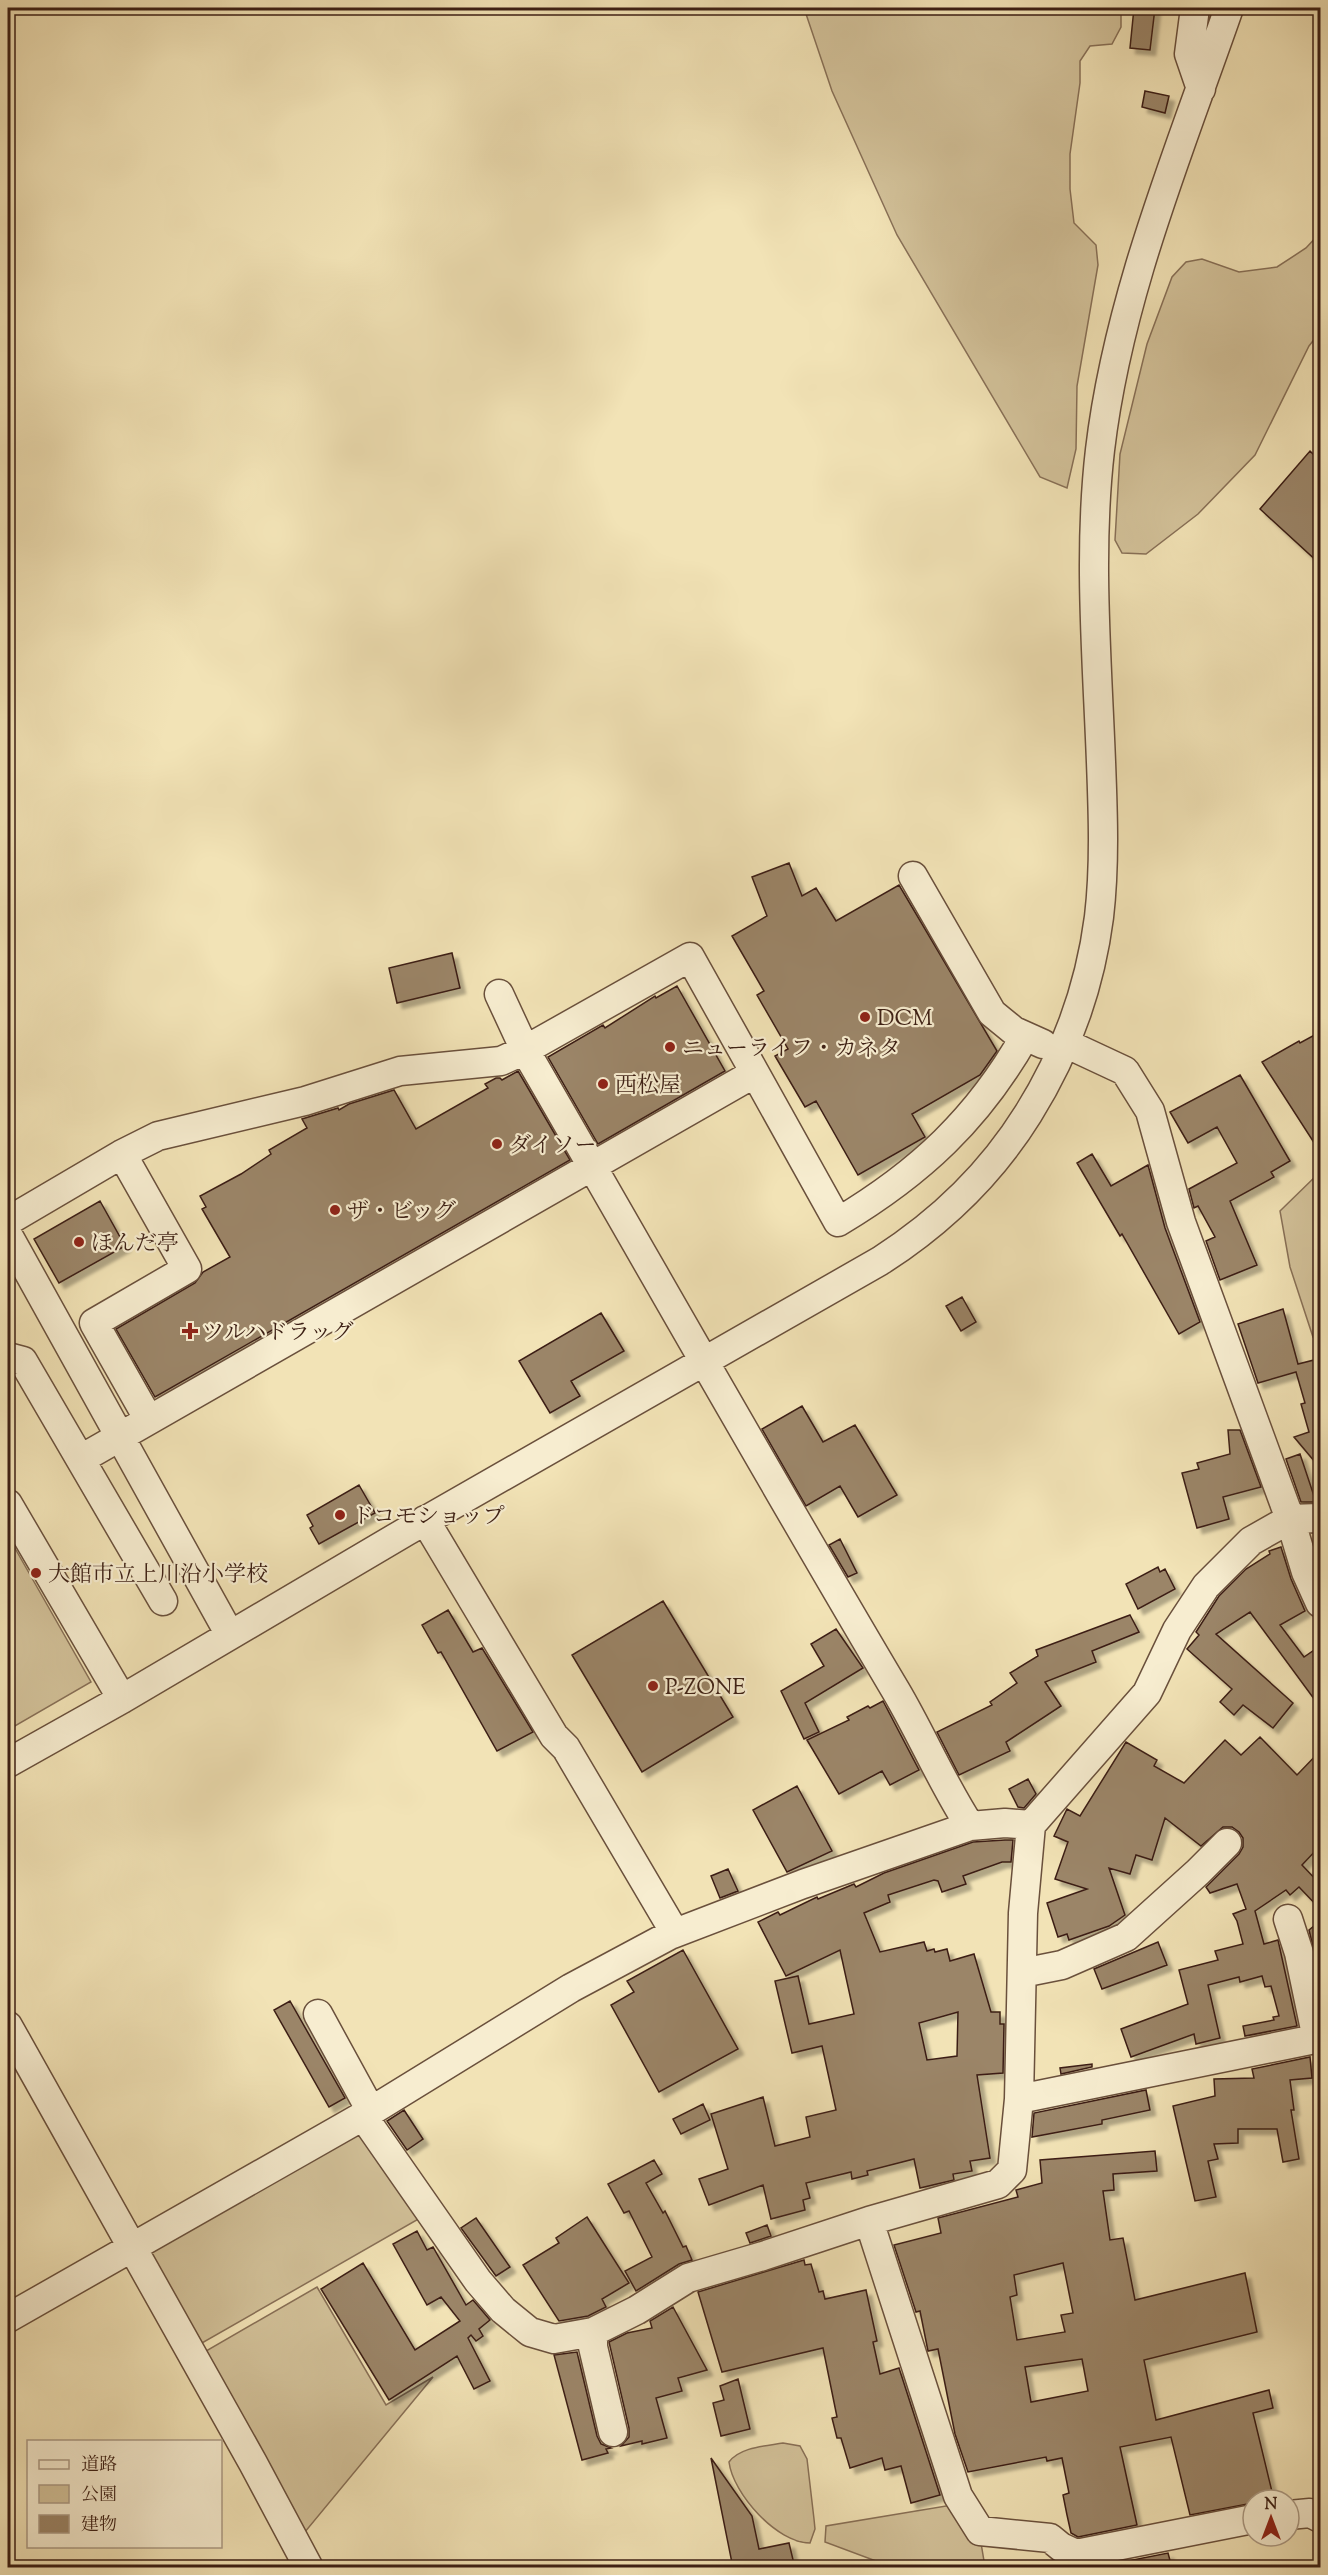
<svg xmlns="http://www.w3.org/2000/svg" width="1328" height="2575" font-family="'Sorts Mill Goudy','Noto Serif JP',serif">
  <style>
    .green { fill: #d3c29a; stroke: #887057; stroke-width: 1.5 }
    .building { fill: #9b8568; stroke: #3c1f14; stroke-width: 1.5; fill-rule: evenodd; filter: url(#shadow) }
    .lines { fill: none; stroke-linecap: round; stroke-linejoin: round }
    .minor-casing { stroke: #6a503c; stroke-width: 31 }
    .minor { stroke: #f7edd0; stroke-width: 28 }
    .poi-dot { fill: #8f2418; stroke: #f7edd0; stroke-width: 2 }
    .labels { text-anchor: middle; stroke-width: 4.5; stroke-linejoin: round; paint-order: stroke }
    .poi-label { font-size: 22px; fill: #3c1f14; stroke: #f7edd0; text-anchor: start }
  </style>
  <defs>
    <filter id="shadow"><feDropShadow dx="5.5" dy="5.5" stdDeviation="1.5" flood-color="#0004"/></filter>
  </defs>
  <rect width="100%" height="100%" fill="#f2e3b6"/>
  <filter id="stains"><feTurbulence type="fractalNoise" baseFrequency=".00333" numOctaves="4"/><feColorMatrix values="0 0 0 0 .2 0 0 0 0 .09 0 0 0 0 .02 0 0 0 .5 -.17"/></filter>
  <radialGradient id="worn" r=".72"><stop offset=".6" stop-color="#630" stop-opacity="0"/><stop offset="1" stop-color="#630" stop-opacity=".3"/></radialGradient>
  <path class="green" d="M 804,8 L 1121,8 L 1121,27 L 1112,44 L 1090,46 L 1080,61 L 1080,83 L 1070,154 L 1070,189 L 1074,223 L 1096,245 L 1098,265 L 1077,386 L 1076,449 L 1067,488 L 1040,477 L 897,235 L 832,91 Z
    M 1320,233 L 1320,332 L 1309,346 L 1255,455 L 1198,514 L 1146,554 L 1122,553 L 1115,540 L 1120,454 L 1147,344 L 1172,277 L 1186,262 L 1202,259 L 1239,272 L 1277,267 L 1306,248 Z
    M 1320,1172 L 1320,1345 L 1313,1337 L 1290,1267 L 1280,1211 Z
    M 8,1536 L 91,1682 L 8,1730 Z
    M 362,2124 L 422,2217 L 202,2343 L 147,2248 Z
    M 317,2287 L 386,2405 L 433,2377 L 300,2538 L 206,2351 Z
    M 783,2443 L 800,2446 L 807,2459 L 814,2519 L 815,2529 L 810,2543 C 777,2543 733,2494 729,2462 C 740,2447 766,2446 783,2443 Z
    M 952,2505 L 981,2543 L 985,2567 L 892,2567 L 825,2542 L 826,2526 Z"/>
  <path class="building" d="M 1134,8 L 1155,8 L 1150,50 L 1130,48 Z
    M 1145,91 L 1169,96 L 1165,113 L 1142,107 Z
    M 1310,451 L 1320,461 L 1320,564 L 1260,509 Z
    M 789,863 L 802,896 L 816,888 L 836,921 L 899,885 L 997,1051 L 980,1075 L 912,1114 L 925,1137 L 858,1175 L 816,1101 L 805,1107 L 775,1056 L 788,1049 L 757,995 L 764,991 L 732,936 L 767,916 L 752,877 Z
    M 452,953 L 460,988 L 397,1003 L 389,968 Z
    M 677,986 L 725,1071 L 598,1144 L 548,1057 L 603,1025 L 605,1028 L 655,996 L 656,998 Z
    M 1320,1032 L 1320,1152 L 1262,1062 L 1299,1041 L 1300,1043 Z
    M 518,1071 L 570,1160 L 155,1397 L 116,1329 L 195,1283 L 203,1272 L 230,1257 L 202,1209 L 206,1207 L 200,1196 L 241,1174 L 271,1154 L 269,1150 L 307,1128 L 302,1119 L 338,1108 L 339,1110 L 349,1104 L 394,1090 L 416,1129 L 488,1088 L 485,1084 L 496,1078 L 500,1078 L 502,1080 Z
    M 1240,1075 L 1290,1161 L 1271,1172 L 1274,1177 L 1230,1201 L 1257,1265 L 1220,1280 L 1206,1241 L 1215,1237 L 1198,1206 L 1194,1208 L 1189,1189 L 1237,1163 L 1217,1127 L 1188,1143 L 1170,1112 Z
    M 1092,1154 L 1111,1186 L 1148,1165 L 1165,1228 L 1200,1322 L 1179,1334 L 1122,1234 L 1120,1236 L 1077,1163 Z
    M 100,1201 L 125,1246 L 59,1283 L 34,1239 Z
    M 962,1297 L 976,1322 L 961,1331 L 946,1306 Z
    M 1283,1309 L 1298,1364 L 1314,1360 L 1320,1382 L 1320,1468 L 1294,1437 L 1309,1432 L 1301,1404 L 1305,1403 L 1296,1372 L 1258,1383 L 1238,1324 Z
    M 601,1313 L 624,1351 L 571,1381 L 580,1396 L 550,1413 L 519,1361 Z
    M 802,1406 L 823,1442 L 855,1425 L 897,1495 L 858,1517 L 840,1486 L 806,1506 L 762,1429 Z
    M 1228,1430 L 1240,1430 L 1261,1487 L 1223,1497 L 1229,1519 L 1197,1528 L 1182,1473 L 1199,1469 L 1197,1463 L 1230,1454 Z
    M 1300,1454 L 1316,1502 L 1301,1502 L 1286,1459 Z
    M 359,1485 L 375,1513 L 319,1544 L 310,1528 L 313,1526 L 307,1515 Z
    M 840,1539 L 857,1573 L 848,1577 L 829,1545 Z
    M 1281,1547 L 1291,1579 L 1305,1611 L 1280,1625 L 1304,1657 L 1320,1646 L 1320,1707 L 1250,1612 L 1216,1634 L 1293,1703 L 1273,1728 L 1243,1705 L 1234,1715 L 1220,1702 L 1232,1689 L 1187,1649 L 1199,1635 L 1196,1632 L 1219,1596 L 1246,1569 L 1270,1554 L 1269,1551 Z
    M 1158,1567 L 1160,1572 L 1165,1569 L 1175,1589 L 1138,1609 L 1126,1584 Z
    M 663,1601 L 733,1717 L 642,1772 L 572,1655 Z
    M 448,1610 L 473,1652 L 482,1648 L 533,1732 L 497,1751 L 441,1652 L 438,1653 L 422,1625 Z
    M 1130,1615 L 1139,1632 L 1092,1651 L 1096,1662 L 1045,1682 L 1061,1706 L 1006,1742 L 1010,1751 L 959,1775 L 937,1732 L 992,1705 L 990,1702 L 1017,1683 L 1010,1673 L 1038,1656 L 1036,1650 Z
    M 836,1629 L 863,1668 L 805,1703 L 819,1732 L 804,1739 L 781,1691 L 824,1666 L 811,1644 Z
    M 883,1701 L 919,1770 L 890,1785 L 882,1771 L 839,1794 L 807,1740 L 849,1720 L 847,1717 L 868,1706 L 870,1708 Z
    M 1260,1737 L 1297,1775 L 1320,1751 L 1320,1846 L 1302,1865 L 1320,1884 L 1320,1909 L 1299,1887 L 1290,1895 L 1286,1890 L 1255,1911 L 1264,1944 L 1278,1940 L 1297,2026 L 1245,2036 L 1243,2026 L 1274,2020 L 1273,2017 L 1279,2016 L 1271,1986 L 1265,1987 L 1262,1976 L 1240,1982 L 1239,1977 L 1208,1985 L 1220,2038 L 1196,2044 L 1194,2034 L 1131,2057 L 1121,2029 L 1188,2004 L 1179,1970 L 1218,1960 L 1215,1951 L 1243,1944 L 1237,1921 L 1233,1914 L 1246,1909 L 1237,1884 L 1210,1893 L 1206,1887 L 1239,1854 L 1243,1847 L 1243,1838 L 1239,1832 L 1232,1827 L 1223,1827 L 1201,1846 L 1165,1818 L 1152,1860 L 1136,1855 L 1130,1874 L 1109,1868 L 1125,1915 L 1109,1926 L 1069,1940 L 1067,1934 L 1058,1937 L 1047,1903 L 1087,1889 L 1055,1879 L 1068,1842 L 1054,1836 L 1067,1809 L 1080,1816 L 1126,1742 L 1157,1760 L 1154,1766 L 1184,1783 L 1225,1740 L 1241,1755 Z
    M 1028,1779 L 1036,1794 L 1024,1808 L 1018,1807 L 1009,1789 Z
    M 797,1786 L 832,1851 L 787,1872 L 753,1810 Z
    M 1005,1840 L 1013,1840 L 1011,1862 L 1002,1862 L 963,1876 L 966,1884 L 942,1892 L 938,1881 L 934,1880 L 888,1895 L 890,1902 L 864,1913 L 880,1952 L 924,1942 L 927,1951 L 934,1949 L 935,1952 L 947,1949 L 950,1961 L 974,1954 L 991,2012 L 1000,2012 L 1000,2024 L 1004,2024 L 1003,2073 L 977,2075 L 990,2158 L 970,2161 L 972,2171 L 953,2174 L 954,2180 L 920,2188 L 914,2159 L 867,2171 L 868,2175 L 852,2179 L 851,2172 L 806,2183 L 810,2198 L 803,2200 L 805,2210 L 771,2219 L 763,2185 L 709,2205 L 699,2179 L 728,2169 L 711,2114 L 763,2097 L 775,2146 L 810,2137 L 806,2117 L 836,2110 L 822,2046 L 792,2053 L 775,1981 L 798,1976 L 809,2024 L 854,2014 L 840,1950 L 786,1976 L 758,1922 L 778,1912 L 780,1915 L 817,1897 L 818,1899 L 854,1884 L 856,1887 L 884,1873 L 973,1842 ZM 958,2012 L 957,2056 L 927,2060 L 919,2023 Z
    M 728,1869 L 738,1891 L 720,1898 L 711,1876 Z
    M 1320,1921 L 1320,1975 L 1309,1930 Z
    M 1158,1942 L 1167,1965 L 1102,1989 L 1094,1969 Z
    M 683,1950 L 738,2049 L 659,2092 L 611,2005 L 634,1992 L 627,1981 Z
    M 290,2001 L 345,2098 L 329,2107 L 274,2010 Z
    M 1310,2057 L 1312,2078 L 1290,2080 L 1294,2110 L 1291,2110 L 1299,2159 L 1283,2162 L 1277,2129 L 1238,2129 L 1238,2143 L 1214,2144 L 1218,2159 L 1208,2161 L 1216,2197 L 1195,2201 L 1173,2106 L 1215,2096 L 1214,2079 L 1254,2078 L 1252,2069 Z
    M 1092,2064 L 1092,2067 L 1061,2074 L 1060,2068 Z
    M 1146,2090 L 1150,2110 L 1102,2120 L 1102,2124 L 1032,2137 L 1034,2113 Z
    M 703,2104 L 710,2120 L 681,2134 L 673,2119 Z
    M 404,2110 L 423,2139 L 407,2150 L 387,2121 Z
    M 1155,2151 L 1157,2171 L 1113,2174 L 1114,2190 L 1103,2191 L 1110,2240 L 1123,2238 L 1135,2300 L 1245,2273 L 1257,2332 L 1144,2360 L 1156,2420 L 1269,2390 L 1273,2408 L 1253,2413 L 1274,2500 L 1253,2500 L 1253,2503 L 1190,2515 L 1171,2437 L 1120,2447 L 1137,2525 L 1078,2537 L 1071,2533 L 1067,2515 L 1063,2495 L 1069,2493 L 1062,2458 L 1047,2461 L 1046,2457 L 968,2472 L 955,2434 L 938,2349 L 928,2351 L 920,2311 L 916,2312 L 894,2245 L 941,2233 L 938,2218 L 1018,2197 L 1016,2190 L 1042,2183 L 1040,2160 ZM 1063,2263 L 1073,2313 L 1061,2315 L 1065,2332 L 1017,2340 L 1010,2297 L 1017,2295 L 1014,2275 ZM 1082,2359 L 1088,2391 L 1031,2402 L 1025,2367 Z
    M 654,2160 L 662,2174 L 646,2183 L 663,2213 L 665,2211 L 683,2247 L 686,2246 L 692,2260 L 679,2264 L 636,2291 L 625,2271 L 652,2257 L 629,2211 L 624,2213 L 608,2184 Z
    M 587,2217 L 629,2283 L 602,2299 L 606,2307 L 588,2316 L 559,2321 L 523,2265 L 559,2243 L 556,2238 Z
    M 476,2218 L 510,2267 L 496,2276 L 461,2228 Z
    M 767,2225 L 771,2236 L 750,2243 L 746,2233 Z
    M 417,2231 L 427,2250 L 433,2247 L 466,2305 L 473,2300 L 490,2320 L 479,2329 L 483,2336 L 476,2341 L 471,2335 L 468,2338 L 490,2381 L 474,2389 L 457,2356 L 389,2400 L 321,2289 L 363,2263 L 415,2350 L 460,2321 L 441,2297 L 427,2305 L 393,2244 Z
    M 804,2260 L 805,2265 L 811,2264 L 819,2292 L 823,2291 L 825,2299 L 866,2290 L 877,2341 L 873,2342 L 880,2374 L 899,2368 L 940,2495 L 911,2503 L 901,2466 L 885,2470 L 882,2458 L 850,2468 L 841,2438 L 837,2438 L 832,2418 L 837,2417 L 823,2348 L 722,2372 L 698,2292 Z
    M 673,2307 L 707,2370 L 678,2378 L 682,2391 L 656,2398 L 667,2438 L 642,2444 L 642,2441 L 621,2446 L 629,2437 L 629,2428 L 609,2342 L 627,2333 L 652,2328 L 650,2321 Z
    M 577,2352 L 597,2436 L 601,2444 L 611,2448 L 606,2449 L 608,2453 L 582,2460 L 554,2355 Z
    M 738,2379 L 750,2429 L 721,2436 L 713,2403 L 724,2400 L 720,2386 Z
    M 711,2458 L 752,2516 L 759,2549 L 789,2543 L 795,2568 L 733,2568 Z
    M 1168,2553 L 1172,2568 L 1107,2568 L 1107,2565 Z"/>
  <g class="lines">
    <g class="minor-casing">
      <path id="minor" d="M 1195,8 L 1189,54 L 1201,89
        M 913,876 L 992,1013 L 1014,1031 L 1043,1044
        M 499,994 L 525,1050 C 649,1264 770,1479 896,1691 C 922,1735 942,1783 970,1826
        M 1065,1043 L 1125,1071 L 1150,1111 L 1181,1222 L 1290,1519 L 1306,1572 L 1320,1603
        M 122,1154 L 187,1269 L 94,1323 L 149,1420
        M 8,1221 L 122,1154 L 158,1136 L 305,1101 L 400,1071 L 501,1061 L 525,1050 L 690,957 L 755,1073
        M 8,1235 L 230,1635
        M 8,1357 L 23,1361 L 163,1601
        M 81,1459 L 755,1073 L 838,1222 C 920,1173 978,1119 1025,1036
        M 8,1504 L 122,1699
        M 425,1520 L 554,1736 L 566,1748 L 675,1933
        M 8,1763 L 122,1699 L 407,1531 L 880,1261 C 941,1222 990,1175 1028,1114 C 1065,1055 1090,987 1099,917 C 1105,866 1103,813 1101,762 C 1097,658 1088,553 1100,450 C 1118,297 1179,152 1229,8
        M 1288,1919 L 1299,1953 L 1317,2039
        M 1022,1973 L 1062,1965 L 1126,1937 L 1198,1872 L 1227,1843
        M 318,2014 L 371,2111
        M 8,2026 L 253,2463 L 309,2568
        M 1019,2099 L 1320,2038
        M 363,2116 L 478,2281 L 503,2310 L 530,2332 L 554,2339 L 593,2332 L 637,2310 L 688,2278 L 763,2256 L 869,2221 L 998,2184 L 1012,2170 L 1019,2099 L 1023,1913 L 1031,1825 L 1147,1693 L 1177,1630 L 1206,1586 L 1251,1541 L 1290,1519 L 1320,1518
        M 869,2221 L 958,2496 L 980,2531 L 1050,2538 L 1061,2547 L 1076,2554 L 1253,2519
        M 8,2318 L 363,2116 L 571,1988 L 670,1935 L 803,1884 L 970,1826 L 1005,1823 L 1031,1825
        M 593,2332 L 593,2347 L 613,2432
        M 1289,2515 L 1310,2513 L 1320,2518"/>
    </g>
    <use href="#minor" class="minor"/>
  </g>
  <g class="poi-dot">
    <circle cx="865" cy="1017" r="6"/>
    <circle cx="670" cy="1047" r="6"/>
    <circle cx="603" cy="1084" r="6"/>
    <circle cx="497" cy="1144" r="6"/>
    <circle cx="335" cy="1210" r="6"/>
    <circle cx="79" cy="1242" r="6"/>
    <path d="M187 1322h6v6h6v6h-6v6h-6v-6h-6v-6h6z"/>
    <circle cx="340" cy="1515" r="6"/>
    <circle cx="36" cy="1573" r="6"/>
    <circle cx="653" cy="1686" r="6"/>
  </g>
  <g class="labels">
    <g class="poi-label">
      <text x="877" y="1025">DCM</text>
      <text x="682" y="1055">ニューライフ・カネタ</text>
      <text x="615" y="1092">西松屋</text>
      <text x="509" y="1152">ダイソー</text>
      <text x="347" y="1218">ザ・ビッグ</text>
      <text x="91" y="1250">ほんだ亭</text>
      <text x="202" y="1339">ツルハドラッグ</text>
      <text x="352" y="1523">ドコモショップ</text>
      <text x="48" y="1581">大館市立上川沿小学校</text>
      <text x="665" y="1694">P-ZONE</text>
    </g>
  </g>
  <rect width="1328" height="2575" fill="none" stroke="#f2e3b6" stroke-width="30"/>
  <rect x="9" y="9" width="1310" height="2557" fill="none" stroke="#3c1f14" stroke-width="3"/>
  <rect x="15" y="15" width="1298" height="2545" fill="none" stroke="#3c1f14" stroke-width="1.5"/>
  <rect x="27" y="2440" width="195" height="108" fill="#f7edd0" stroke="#ac9b85" stroke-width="1.5"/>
  <rect x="39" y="2460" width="30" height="9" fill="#f7edd0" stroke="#ac9b85" stroke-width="1.5"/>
  <text x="81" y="2470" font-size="18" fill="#3c1f14">道路</text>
  <rect x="39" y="2485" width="30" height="18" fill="#d3c29a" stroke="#ac9b85" stroke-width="1.5"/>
  <text x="81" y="2500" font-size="18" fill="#3c1f14">公園</text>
  <rect x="39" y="2515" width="30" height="18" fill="#9b8568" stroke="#ac9b85" stroke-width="1.5"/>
  <text x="81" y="2530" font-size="18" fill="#3c1f14">建物</text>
  <g transform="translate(1271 2518)"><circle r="28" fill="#f7edd0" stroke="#ac9b85" stroke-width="1.5"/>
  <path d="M0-4.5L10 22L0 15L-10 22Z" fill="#8f2418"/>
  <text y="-9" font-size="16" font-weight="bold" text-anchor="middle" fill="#3c1f14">N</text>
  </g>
  <rect width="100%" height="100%" filter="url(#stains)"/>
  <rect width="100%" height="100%" fill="url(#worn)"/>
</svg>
